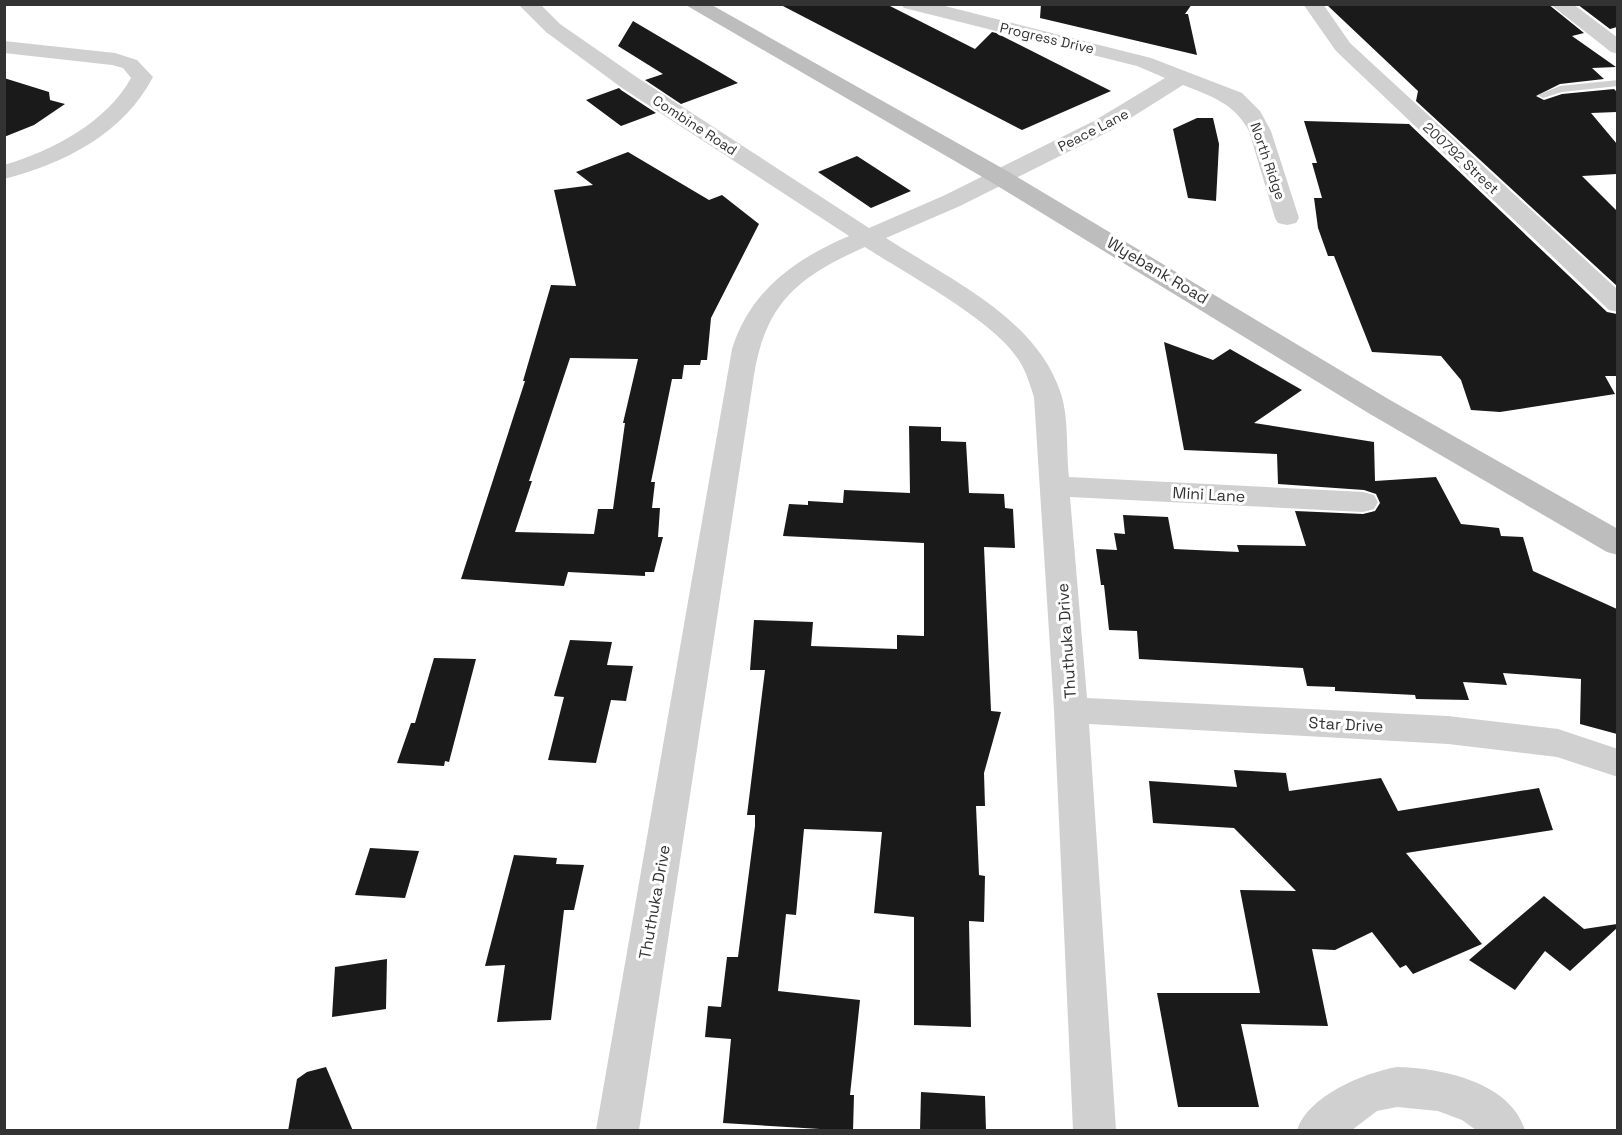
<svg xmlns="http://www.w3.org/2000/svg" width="1622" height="1135" font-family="'Space Grotesk',sans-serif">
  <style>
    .building { fill: #1a1a1a; fill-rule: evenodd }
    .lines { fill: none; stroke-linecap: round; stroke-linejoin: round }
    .lane { fill: #d0d0d0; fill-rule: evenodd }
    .street { fill: #d0d0d0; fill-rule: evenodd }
    .secondary { fill: #bdbdbd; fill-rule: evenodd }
    .labels { text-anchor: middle; stroke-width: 6; stroke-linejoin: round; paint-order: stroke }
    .far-street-label { font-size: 14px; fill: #333; stroke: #fff }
    .street-label { font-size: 16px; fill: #333; stroke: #fff }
  </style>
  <rect width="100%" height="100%" fill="#fff"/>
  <path class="building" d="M 779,4 L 886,4 L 975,49 L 992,32 L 996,33 L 1111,91 L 1022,130 Z
    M 1041,4 L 1192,4 L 1185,14 L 1188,14 L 1197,55 L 1040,18 Z
    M 1326,4 L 1548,4 L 1584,33 L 1572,36 L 1616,67 L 1592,68 L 1604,79 L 1560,84 L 1536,96 L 1544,100 L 1562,94 L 1614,89 L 1617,92 L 1617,112 L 1591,113 L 1617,144 L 1617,174 L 1582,176 L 1617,211 L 1617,286 L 1416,101 L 1418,91 Z
    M 1577,4 L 1617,4 L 1617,27 L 1610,29 Z
    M 633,21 L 738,83 L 681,104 L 645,80 L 663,74 L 618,46 Z
    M 4,78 L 49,92 L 50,100 L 65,104 L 34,125 L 4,137 Z
    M 619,88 L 621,90 L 656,113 L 621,126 L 586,100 Z
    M 1197,118 L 1213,118 L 1219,144 L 1216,201 L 1188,198 L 1173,129 Z
    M 1304,121 L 1409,124 L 1607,312 L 1617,314 L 1617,376 L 1605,376 L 1615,394 L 1500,412 L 1471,410 L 1461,380 L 1441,356 L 1372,352 L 1334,256 L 1328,256 L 1318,228 L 1314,198 L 1322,198 L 1312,163 L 1317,163 Z
    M 628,152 L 709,200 L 722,195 L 759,224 L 711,318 L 707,360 L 701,360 L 700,365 L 684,365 L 682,379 L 672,379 L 651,482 L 655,482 L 652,508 L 660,508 L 658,537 L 663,537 L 654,572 L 645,572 L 645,576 L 568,572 L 564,586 L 461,579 L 525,381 L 523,381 L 551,285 L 576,286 L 554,190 L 593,185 L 576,172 ZM 570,358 L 638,359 L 623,423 L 625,423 L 613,509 L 598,509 L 594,534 L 515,532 L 532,481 L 529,481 Z
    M 857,156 L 911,191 L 871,208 L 818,172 Z
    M 1164,342 L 1213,360 L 1230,349 L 1302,390 L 1254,423 L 1374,442 L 1375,481 L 1436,477 L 1461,524 L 1499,528 L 1501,536 L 1523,537 L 1533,571 L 1617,609 L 1617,734 L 1580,724 L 1581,679 L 1503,673 L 1507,685 L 1463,682 L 1469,700 L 1416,699 L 1415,695 L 1335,691 L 1335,687 L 1307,686 L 1303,668 L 1139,659 L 1137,631 L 1109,630 L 1104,585 L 1101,585 L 1096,549 L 1117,550 L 1114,533 L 1125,534 L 1123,515 L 1168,517 L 1174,549 L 1239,552 L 1237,545 L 1306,546 L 1295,511 L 1363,514 L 1375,511 L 1380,503 L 1376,494 L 1364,490 L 1278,484 L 1277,454 L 1184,450 Z
    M 909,426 L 941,427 L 941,441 L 966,442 L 969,493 L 1004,494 L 1005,508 L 1013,509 L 1015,548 L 984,547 L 991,711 L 1001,712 L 984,773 L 985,806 L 976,806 L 979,875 L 985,876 L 984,922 L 969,921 L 971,1027 L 914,1025 L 914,917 L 874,913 L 882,832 L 804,829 L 796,915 L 786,914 L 778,991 L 860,1000 L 850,1095 L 854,1095 L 853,1131 L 723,1123 L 731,1039 L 705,1037 L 708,1006 L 721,1007 L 727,957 L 738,957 L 755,826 L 755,815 L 747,815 L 765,670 L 750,670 L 754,620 L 813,622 L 811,646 L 897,649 L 897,635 L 924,636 L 924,543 L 783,536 L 789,504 L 808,505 L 808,501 L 843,503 L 844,490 L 910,493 Z
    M 570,640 L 612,642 L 607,665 L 633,666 L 626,701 L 611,700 L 596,763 L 548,760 L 564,697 L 554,696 Z
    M 434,658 L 476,659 L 449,762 L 445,761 L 444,766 L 397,763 L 411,723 L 415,723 Z
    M 1234,770 L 1286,773 L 1289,791 L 1381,778 L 1398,811 L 1539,788 L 1553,830 L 1406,853 L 1482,944 L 1413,974 L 1406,965 L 1400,968 L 1372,932 L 1335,950 L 1312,949 L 1328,1026 L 1241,1024 L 1259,1107 L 1178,1107 L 1157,993 L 1260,993 L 1240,890 L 1296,891 L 1234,828 L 1153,823 L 1149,781 L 1237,787 Z
    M 370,848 L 419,851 L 405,898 L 355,895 Z
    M 514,855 L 557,858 L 556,864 L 584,865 L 574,910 L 564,910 L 551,1020 L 497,1022 L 505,965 L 485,966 Z
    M 1544,896 L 1584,929 L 1617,924 L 1617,928 L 1570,971 L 1545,951 L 1515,990 L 1469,960 Z
    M 387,959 L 386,1009 L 332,1017 L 335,967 Z
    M 326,1067 L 353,1131 L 288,1131 L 297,1079 L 307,1072 Z
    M 921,1092 L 985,1096 L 986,1131 L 920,1131 Z"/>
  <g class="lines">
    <path class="lane" d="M 1618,80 L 1618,86 L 1562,92 L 1543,98 L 1538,95 L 1560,86 Z"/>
    <path class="street" d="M 518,4 L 540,4 L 560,24 L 638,78 L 869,228 L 943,196 L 1094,121 L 1165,78 L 1137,66 L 904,8 L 901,4 L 937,4 L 1151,58 L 1242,93 L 1260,111 L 1271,131 L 1299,218 L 1296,223 L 1287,225 L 1278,223 L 1275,218 L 1249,131 C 1234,103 1211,96 1183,85 L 1110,131 L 960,206 L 886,238 C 949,279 1037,318 1061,394 C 1069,419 1066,451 1069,477 L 1363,492 L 1374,495 L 1378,502 L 1374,509 L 1363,512 L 1070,497 L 1087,698 L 1448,716 L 1558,729 L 1618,749 L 1618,777 L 1557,757 L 1448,744 L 1089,724 L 1116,1130 L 1073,1130 L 1054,710 L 1034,397 C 1029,382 1025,367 1015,355 C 989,318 905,273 865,247 C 800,276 766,301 754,375 L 639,1130 L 596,1130 L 732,349 C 750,291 795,259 849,236 L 622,88 L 546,32 Z
      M 1303,4 L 1323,4 L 1350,43 L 1618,290 L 1618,312 L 1609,310 L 1336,51 Z
      M 1550,4 L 1573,4 L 1618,38 L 1618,54 L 1611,52 Z
      M 4,41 L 115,53 L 137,60 L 153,77 C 124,133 64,164 4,179 L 4,165 C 52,151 107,122 131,78 L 123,68 L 112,65 L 4,53 Z
      M 1397,1067 C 1442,1068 1510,1082 1525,1130 L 1476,1130 L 1462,1120 L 1438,1111 L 1397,1107 L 1377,1111 L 1352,1130 L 1297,1130 C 1308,1096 1363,1073 1397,1067 Z"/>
    <path class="secondary" d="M 684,4 L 710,4 L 1009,172 L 1390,400 L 1618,529 L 1618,555 L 1607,552 L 1370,414 L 991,182 Z"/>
  </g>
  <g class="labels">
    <g class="far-street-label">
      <text transform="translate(1047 38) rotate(13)" y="5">Progress Drive</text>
      <text transform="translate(695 125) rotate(33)" y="5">Combine Road</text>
      <text transform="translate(1093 130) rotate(-27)" y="5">Peace Lane</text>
      <text transform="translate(1461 158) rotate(43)" y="5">200792 Street</text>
      <text transform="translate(1268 161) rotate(71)" y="5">North Ridge</text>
    </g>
    <g class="street-label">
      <text transform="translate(1158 270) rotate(31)" y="6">Wyebank Road</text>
      <text transform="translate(1209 494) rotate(3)" y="6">Mini Lane</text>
      <text transform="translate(1066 641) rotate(-94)" y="6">Thuthuka Drive</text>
      <text transform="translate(1346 724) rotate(3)" y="6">Star Drive</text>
      <text transform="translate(654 902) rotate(-80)" y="6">Thuthuka Drive</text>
    </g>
  </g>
  <rect width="1622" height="1135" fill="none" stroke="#333333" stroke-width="12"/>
</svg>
